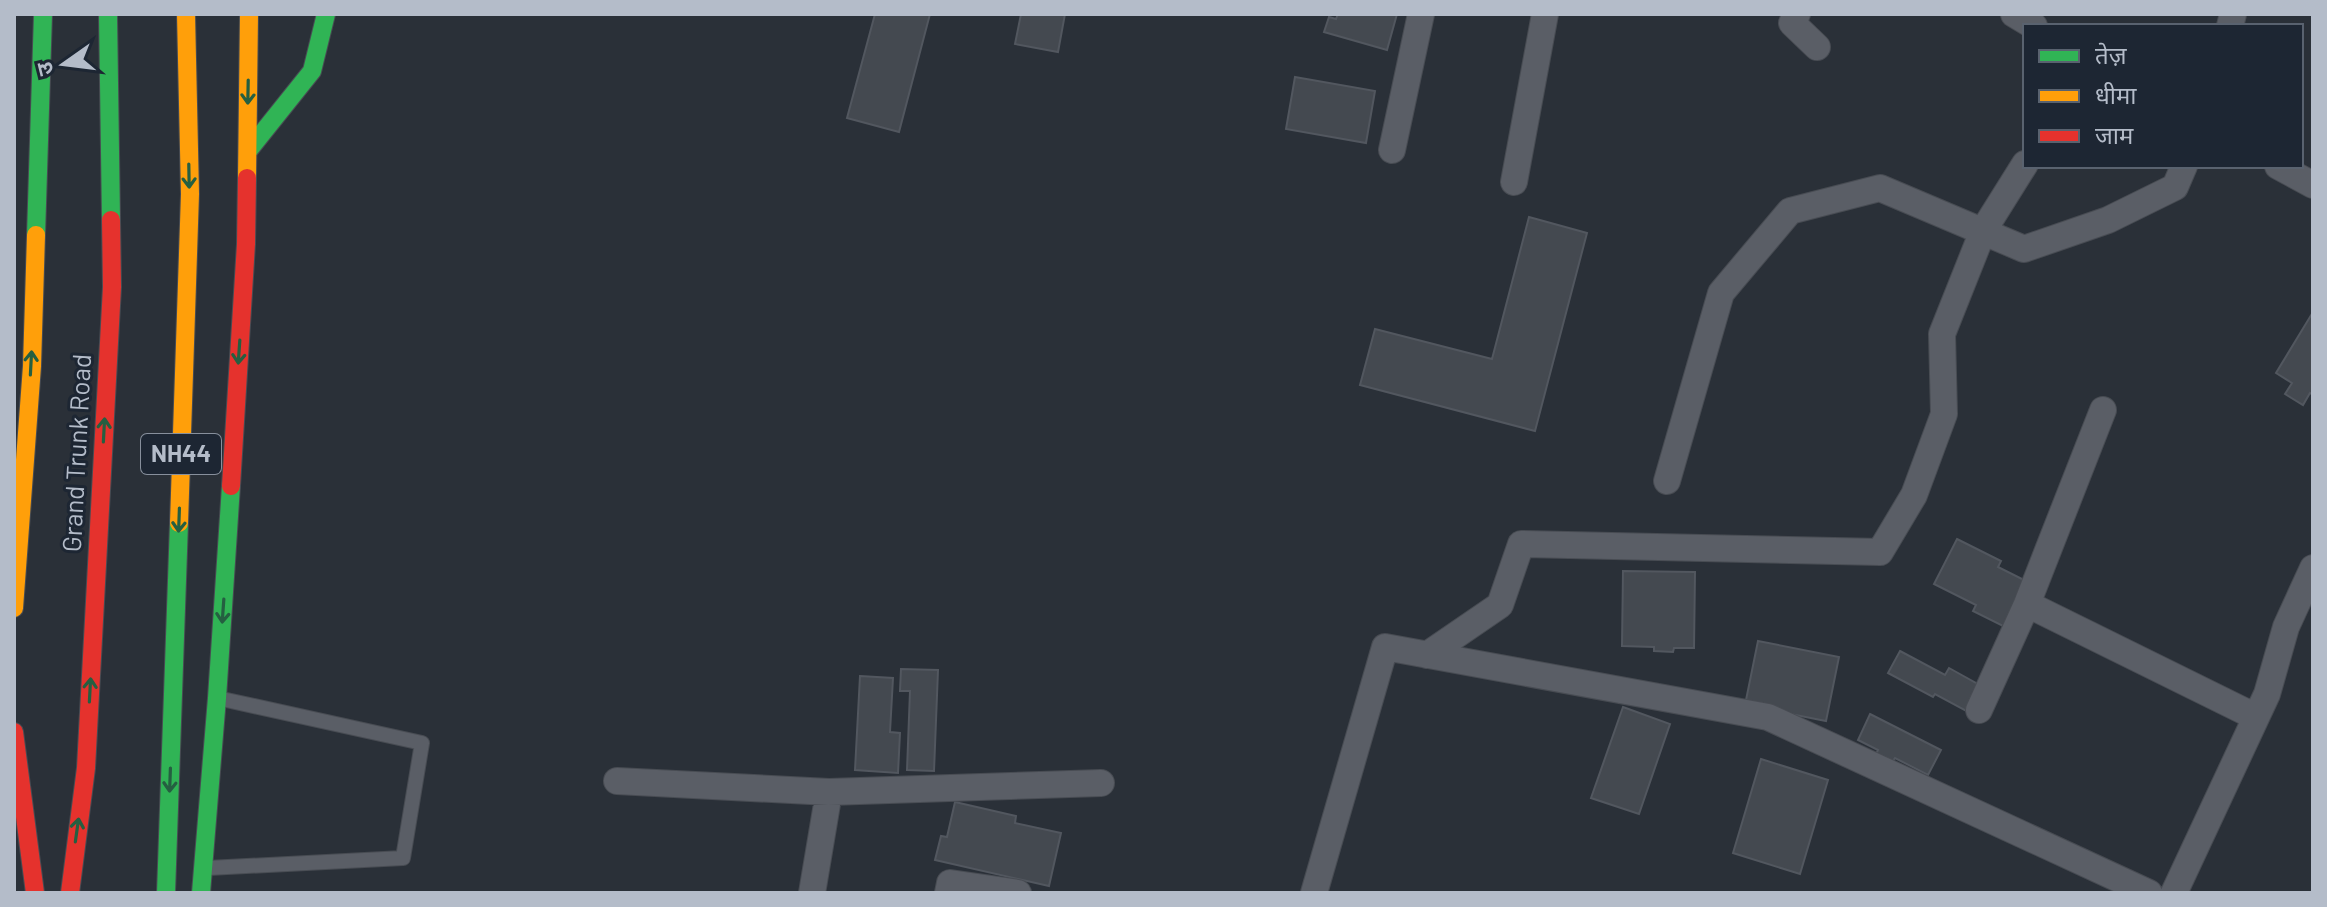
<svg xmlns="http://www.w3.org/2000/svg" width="2327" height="907" font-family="Barlow,'Noto Sans Devanagari',sans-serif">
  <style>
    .building { fill: #444950; stroke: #52575f; stroke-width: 2 }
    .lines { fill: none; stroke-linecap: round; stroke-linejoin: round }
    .lane-casing { stroke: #484c53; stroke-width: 16 }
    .street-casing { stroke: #484c53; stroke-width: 28 }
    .fast-casing { stroke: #484c53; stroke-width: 20 }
    .slow-casing { stroke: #484c53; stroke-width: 20 }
    .jam-casing { stroke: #484c53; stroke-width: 20 }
    .lane { stroke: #5a5e66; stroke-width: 14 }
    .street { stroke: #5a5e66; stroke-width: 26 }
    .fast { stroke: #30b455; stroke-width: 18 }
    .slow { stroke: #ff9f0a; stroke-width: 18 }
    .jam { stroke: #e5322d; stroke-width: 18 }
    .oneway { stroke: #255f41 }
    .labels { text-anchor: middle; stroke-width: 6; stroke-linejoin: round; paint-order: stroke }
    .shield { fill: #1d2633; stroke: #878f9c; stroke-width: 2 }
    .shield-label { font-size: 24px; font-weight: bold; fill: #b4bcc9 }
    .street-label { font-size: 26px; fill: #b4bcc9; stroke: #1d2633 }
  </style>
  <rect width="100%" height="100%" fill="#2a3038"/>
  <path class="building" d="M 875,14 L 930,14 L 899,132 L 847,118 Z
    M 1021,14 L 1065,14 L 1058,52 L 1015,44 Z
    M 1338,14 L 1397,14 L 1387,50 L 1324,32 L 1329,17 L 1336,19 Z
    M 1295,77 L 1375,91 L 1366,143 L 1286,129 Z
    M 1529,217 L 1587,233 L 1535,431 L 1360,385 L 1375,329 L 1492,359 Z
    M 2313,312 L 2313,395 L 2310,393 L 2303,405 L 2285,394 L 2292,383 L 2276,373 Z
    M 1957,539 L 2001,561 L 1998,567 L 2028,582 L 2005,627 L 1973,611 L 1976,605 L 1934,584 Z
    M 1623,571 L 1695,572 L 1694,648 L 1674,648 L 1673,652 L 1654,651 L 1654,647 L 1622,646 Z
    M 1758,641 L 1839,657 L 1826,721 L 1745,705 Z
    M 1900,651 L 1945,675 L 1949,668 L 1983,687 L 1970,713 L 1935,694 L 1933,697 L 1888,673 Z
    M 901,669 L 938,670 L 934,771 L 907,770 L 910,691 L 900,691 Z
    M 860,676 L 893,678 L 890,732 L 900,733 L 898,773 L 855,770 Z
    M 1623,707 L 1670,724 L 1639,814 L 1591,798 Z
    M 1870,714 L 1941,750 L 1928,775 L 1895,758 L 1892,762 L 1876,754 L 1878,750 L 1858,740 Z
    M 1761,759 L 1828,780 L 1800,874 L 1733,853 Z
    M 955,802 L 1016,816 L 1015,823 L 1061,833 L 1049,886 L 935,860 L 941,836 L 947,837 Z"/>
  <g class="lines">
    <g class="lane-casing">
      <path id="lane" d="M 208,868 L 403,858 L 422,743 L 222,699"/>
    </g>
    <g class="street-casing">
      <path id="street" d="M 1797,14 L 1792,23 L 1817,47
        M 2014,14 L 2034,26
        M 2230,26 L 2233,14
        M 1392,150 L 1421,14
        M 2278,166 L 2313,185
        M 1514,182 L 1545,14
        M 1667,481 L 1721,293 L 1790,211 L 1880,188 L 2024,249 L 2108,220 L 2175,187 L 2184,166
        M 2027,604 L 2256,717
        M 1427,655 L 1500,605 L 1521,544 L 1880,552 L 1914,495 L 1944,414 L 1942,334 L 1983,231 L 2025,164
        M 1979,710 L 2027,604 L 2103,410
        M 617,781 L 829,792 L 1101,783
        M 812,893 L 829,792
        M 948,893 L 950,883 L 1018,893
        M 1314,893 L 1385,647 L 1768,717 L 2149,893
        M 2174,893 L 2267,694 L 2286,627 L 2313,568"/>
    </g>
    <g class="fast-casing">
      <path id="fast" d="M 108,14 L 111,220
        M 248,151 L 312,71 L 326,14
        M 36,235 L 43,14
        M 166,893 L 179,523
        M 201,893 L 217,698 L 231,486"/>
    </g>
    <g class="slow-casing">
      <path id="slow" d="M 247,178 L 249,14
        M 179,523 L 190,194 L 186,14
        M 14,608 L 32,366 L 36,235"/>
    </g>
    <g class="jam-casing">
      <path id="jam" d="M 231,486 L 246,244 L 247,178
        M 14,732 L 35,893
        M 70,893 L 86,768 L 112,287 L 111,220"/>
    </g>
    <use href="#lane" class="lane"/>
    <use href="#street" class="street"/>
    <use href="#fast" class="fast"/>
    <use href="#slow" class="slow"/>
    <use href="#jam" class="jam"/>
  </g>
  <defs><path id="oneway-shaft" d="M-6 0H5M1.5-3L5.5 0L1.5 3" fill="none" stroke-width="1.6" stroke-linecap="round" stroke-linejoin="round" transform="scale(2)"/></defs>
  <g class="oneway">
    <use href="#oneway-shaft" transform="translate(248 92) rotate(91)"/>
    <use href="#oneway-shaft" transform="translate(189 176) rotate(89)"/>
    <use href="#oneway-shaft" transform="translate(239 352) rotate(94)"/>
    <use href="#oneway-shaft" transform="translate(31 363) rotate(-87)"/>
    <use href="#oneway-shaft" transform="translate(104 430) rotate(-87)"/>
    <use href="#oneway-shaft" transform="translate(179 520) rotate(92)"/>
    <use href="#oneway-shaft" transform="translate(223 611) rotate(94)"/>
    <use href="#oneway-shaft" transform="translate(90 690) rotate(-87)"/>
    <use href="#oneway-shaft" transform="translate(170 780) rotate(92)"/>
    <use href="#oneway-shaft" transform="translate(77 830) rotate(-82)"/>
  </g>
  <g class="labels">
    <rect class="shield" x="141" y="434" width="80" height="40" rx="6"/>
    <g class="shield-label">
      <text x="181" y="462">NH44</text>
    </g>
    <g class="street-label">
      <text transform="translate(77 453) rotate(-87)" y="9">Grand Trunk Road</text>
    </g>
  </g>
  <rect width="2327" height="907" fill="none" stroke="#b4bcc9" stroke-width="32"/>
  <rect x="2023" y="24" width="280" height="144" fill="#1d2633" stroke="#59626f" stroke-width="2"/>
  <rect x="2039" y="50" width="40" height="12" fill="#30b455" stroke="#59626f" stroke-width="2"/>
  <text x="2095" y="64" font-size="24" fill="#b4bcc9">तेज़</text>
  <rect x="2039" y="90" width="40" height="12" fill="#ff9f0a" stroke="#59626f" stroke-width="2"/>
  <text x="2095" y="104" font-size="24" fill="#b4bcc9">धीमा</text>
  <rect x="2039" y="130" width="40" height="12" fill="#e5322d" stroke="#59626f" stroke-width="2"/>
  <text x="2095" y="144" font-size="24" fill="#b4bcc9">जाम</text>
  <g transform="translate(64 64) rotate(256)" stroke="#1d2633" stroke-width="6" paint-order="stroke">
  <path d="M0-6L14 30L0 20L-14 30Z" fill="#b4bcc9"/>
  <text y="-12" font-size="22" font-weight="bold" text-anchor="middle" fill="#b4bcc9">उ</text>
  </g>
</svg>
